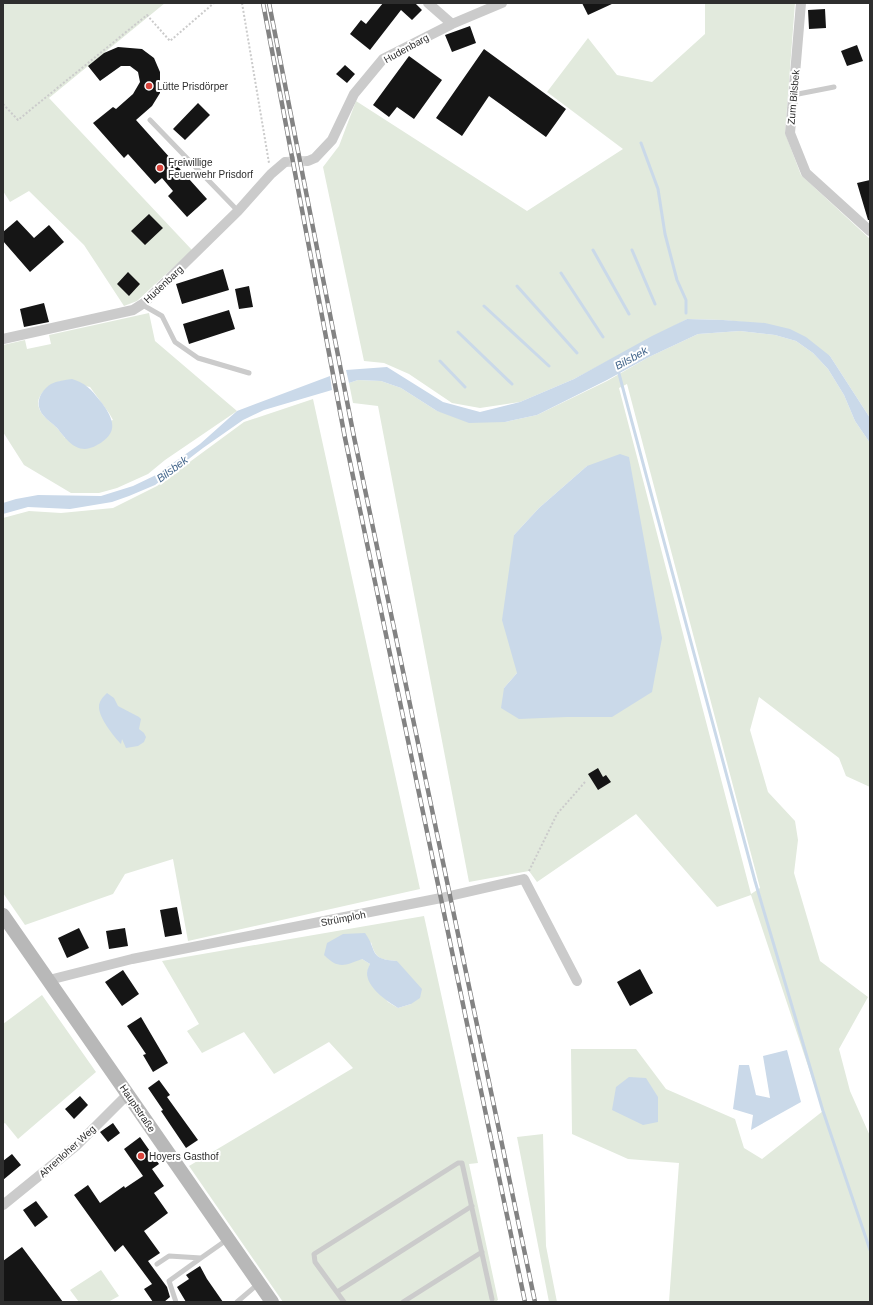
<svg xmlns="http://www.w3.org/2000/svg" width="873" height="1305" font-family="Arial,sans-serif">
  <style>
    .green { fill: #e2eadd; fill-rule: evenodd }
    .water { fill: #cad9e9 }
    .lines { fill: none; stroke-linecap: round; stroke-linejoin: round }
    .stream { stroke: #cad9e9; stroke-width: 3 }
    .building { fill: #151515 }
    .street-tunnel { stroke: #d5d5d5; stroke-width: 10; stroke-dasharray: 10 5; stroke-linecap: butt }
    .path { stroke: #cbcbcb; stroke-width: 2; stroke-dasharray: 2 2; stroke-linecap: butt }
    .lane { stroke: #cbcbcb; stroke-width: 5 }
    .street { stroke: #cbcbcb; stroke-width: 10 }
    .secondary { stroke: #b8b8b8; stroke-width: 14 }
    .rail-casing { stroke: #838383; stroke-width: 4.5 }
    .rail { stroke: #fff; stroke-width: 3; stroke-dasharray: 9; stroke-linecap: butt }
    .poi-dot { fill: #d9443c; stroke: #fff; stroke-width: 1.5 }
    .labels { text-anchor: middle; stroke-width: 4; stroke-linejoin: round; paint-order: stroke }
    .street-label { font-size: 10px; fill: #2e2e2e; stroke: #fff }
    .poi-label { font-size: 10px; fill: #2e2e2e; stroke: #fff; text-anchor: start }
    .water-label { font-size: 11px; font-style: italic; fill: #42658b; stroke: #fff }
  </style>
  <rect width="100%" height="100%" fill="#fff"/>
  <path class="green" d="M 3,3 L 165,3 L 49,98 L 192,250 L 137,301 L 124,306 L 84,245 L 29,191 L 10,202 L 3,191 Z
    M 705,3 L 795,3 L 785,133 L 801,175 L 870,239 L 870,418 L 830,356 L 765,324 L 723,320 L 687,319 L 574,379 L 520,402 L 480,408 L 452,403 L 409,374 L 384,363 L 364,361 L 323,167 L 339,146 L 356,101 L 527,211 L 623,149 L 547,92 L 588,38 L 617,75 L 652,82 L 705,34 Z
    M 149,313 L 155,341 L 237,411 L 165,460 L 148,474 L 117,488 L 99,493 L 71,493 L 24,465 L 3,432 L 3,345 L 25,340 L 27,349 L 51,344 L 49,335 ZM 61,381 L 90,387 L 109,413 L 113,420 L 65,438 C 62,434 59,430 55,426 C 51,422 46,419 43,415 C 30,399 46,386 61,381 Z
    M 740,331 L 775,335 L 796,341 L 813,353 L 828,369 L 844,395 L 855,421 L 870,443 L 870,787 L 846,776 L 839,758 L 759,697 L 750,730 L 768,792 L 795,821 L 798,840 L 794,873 L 820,961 L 868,997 L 839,1049 L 850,1091 L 870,1136 L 870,1302 L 669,1302 L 679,1163 L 628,1159 L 572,1134 L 571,1049 L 636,1049 L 666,1089 L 735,1119 L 744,1148 L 762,1159 L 823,1111 L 751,895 L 717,907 L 636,814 L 537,882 L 529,871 L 469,882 L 378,406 L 353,403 L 349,383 L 358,380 L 381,381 L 401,388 L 437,411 L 505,422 L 537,415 L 607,381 L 649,357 L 698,334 ZM 627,384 L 760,888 L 751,894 L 619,388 ZM 587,466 L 612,717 L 567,717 L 504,688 L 517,673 L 514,535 L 539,508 Z
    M 313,399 L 420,889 L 188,941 L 173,859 L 125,874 L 113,894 L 25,925 L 3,893 L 3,518 L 29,511 L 61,513 L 113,508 L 157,486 L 244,422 Z
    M 424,916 L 478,1163 L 469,1164 L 498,1300 L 495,1302 L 283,1302 L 189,1166 L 353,1068 L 329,1042 L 274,1074 L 244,1032 L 202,1053 L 187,1031 L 199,1024 L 162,961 ZM 371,942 C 375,958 380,960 397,961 L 411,1004 L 398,1008 L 388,1002 L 367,973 L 370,964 L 362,959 Z
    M 42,995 L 96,1072 L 18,1139 L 5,1123 L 3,1124 L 3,1024 Z
    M 543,1134 L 546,1246 L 557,1302 L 549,1302 L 517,1137 Z
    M 101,1270 L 119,1296 L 108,1302 L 79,1302 L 70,1290 Z"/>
  <path class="water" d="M 687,319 L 723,320 L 765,323 L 790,329 L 806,337 L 830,356 L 870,418 L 870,443 L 855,421 L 844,395 L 828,369 L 813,353 L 796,341 L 775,335 L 740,331 L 698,334 L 649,357 L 607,380 L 537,415 L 505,422 L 469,423 L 437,411 L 401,388 L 381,381 L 358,380 L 349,383 L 346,370 L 387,367 L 443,402 L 480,412 L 520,402 L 574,379 L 652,336 Z
    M 330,376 L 332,390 L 264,410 L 243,420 L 203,448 L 155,485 L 129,496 L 112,502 L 70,509 L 28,507 L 3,514 L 3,503 L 16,499 L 38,495 L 101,496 L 133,486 L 156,475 L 200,444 L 237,411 Z
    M 72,379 C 88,384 92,391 102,403 C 112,417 119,430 102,442 C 98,445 90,449 85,449 C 72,449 64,436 57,428 C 52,423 47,420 43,415 C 34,404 40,391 51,384 C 57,381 65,380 72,379 Z
    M 620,454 L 629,457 L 662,638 L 652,692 L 612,717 L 567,717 L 519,719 L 501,708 L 504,688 L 517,673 L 502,620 L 514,535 L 539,508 L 587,466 Z
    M 107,693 L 114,698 L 118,706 L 139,717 L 141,719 L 139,729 L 144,733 L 146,737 L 144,742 L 138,746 L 126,748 L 122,739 L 121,744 C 114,737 99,718 99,707 C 99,701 103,697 107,693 Z
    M 365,933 C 378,951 368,959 397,961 L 422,989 L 420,998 L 411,1004 L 398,1008 C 387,1001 367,988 367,973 C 367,970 369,966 370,964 L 362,959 C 344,966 338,969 324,955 L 327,943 L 343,934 Z
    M 787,1050 L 801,1102 L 751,1130 L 753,1115 L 733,1109 L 739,1065 L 749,1065 L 756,1095 L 770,1098 L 763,1056 Z
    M 629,1077 L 646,1078 L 658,1097 L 658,1122 L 643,1125 L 612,1110 L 616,1087 Z"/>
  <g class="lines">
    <path class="stream" d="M 641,143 L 658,189 L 665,234 L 677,280 L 686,300 L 686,313
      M 593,250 L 629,314
      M 632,250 L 655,304
      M 561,273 L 603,337
      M 517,286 L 577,353
      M 484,306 L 549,366
      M 458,332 L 512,384
      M 440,361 L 465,387
      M 618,370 L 755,881 L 823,1111 L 870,1250"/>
  </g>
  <path class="building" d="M 383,3 L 415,3 L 422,10 L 412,20 L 401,10 L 370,50 L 350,34 L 361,20 L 366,24 Z
    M 582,3 L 614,3 L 588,15 Z
    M 825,9 L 826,28 L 809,29 L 808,10 Z
    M 470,26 L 476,43 L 452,52 L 445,35 Z
    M 857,45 L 863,61 L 847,66 L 841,51 Z
    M 118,47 L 142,49 L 154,58 L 160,72 L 160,93 L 152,106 L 136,120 L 207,199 L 187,217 L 168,196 L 173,191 L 162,178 L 155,184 L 128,154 L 124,158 L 93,123 L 113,107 L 116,109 L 133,94 L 140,82 L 138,72 L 130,66 L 121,66 L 100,81 L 88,66 L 104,53 Z
    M 484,49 L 566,109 L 546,137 L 489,96 L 462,136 L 436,118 Z
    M 409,56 L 442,80 L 414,119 L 397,107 L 389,117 L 373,105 Z
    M 345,65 L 355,74 L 347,83 L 336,74 Z
    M 198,103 L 210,115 L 185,140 L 173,129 Z
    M 870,180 L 870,220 L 868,220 L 857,183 Z
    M 149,214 L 163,228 L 145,245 L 131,231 Z
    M 17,220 L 34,238 L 49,225 L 64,242 L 30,272 L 3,241 L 3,232 Z
    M 223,269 L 229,290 L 182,304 L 176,284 Z
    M 128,272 L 140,284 L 129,296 L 117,284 Z
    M 249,286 L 253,307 L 239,309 L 235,289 Z
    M 44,303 L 49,322 L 24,327 L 20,309 Z
    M 229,310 L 235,329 L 189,344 L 183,324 Z
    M 598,768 L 603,777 L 606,775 L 611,782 L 598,790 L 588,774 Z
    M 177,907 L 182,934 L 165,937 L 160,910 Z
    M 79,928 L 89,948 L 67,958 L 58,938 Z
    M 125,928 L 128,946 L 109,949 L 106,931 Z
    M 640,969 L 653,993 L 630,1006 L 617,982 Z
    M 123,970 L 139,994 L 122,1006 L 105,982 Z
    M 141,1017 L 168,1063 L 153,1072 L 143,1055 L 146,1054 L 127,1026 Z
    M 159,1080 L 170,1095 L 167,1097 L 198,1140 L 186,1148 L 161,1111 L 163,1110 L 148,1088 Z
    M 80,1096 L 88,1105 L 74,1119 L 65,1109 Z
    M 113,1123 L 120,1133 L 108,1142 L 100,1132 Z
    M 140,1137 L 159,1164 L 152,1169 L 164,1186 L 154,1193 L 168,1213 L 144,1231 L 160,1253 L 148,1261 L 167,1287 L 170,1297 L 164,1302 L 153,1302 L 144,1289 L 152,1284 L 123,1245 L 115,1252 L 74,1195 L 88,1185 L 100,1203 L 124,1186 L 125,1188 L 143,1176 L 124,1149 Z
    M 12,1154 L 21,1165 L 3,1180 L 3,1161 Z
    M 36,1201 L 48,1217 L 35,1227 L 23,1210 Z
    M 22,1247 L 63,1302 L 3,1302 L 3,1261 Z
    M 200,1266 L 207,1279 L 223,1302 L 186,1302 L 177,1287 L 189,1279 L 186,1275 Z"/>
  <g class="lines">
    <path class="street-tunnel" d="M 285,162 L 308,161"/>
    <path class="path" d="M 242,3 L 269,163
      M 3,104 L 18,120 L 147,15 L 170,41 L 214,3
      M 529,871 L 557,814 L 585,782"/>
    <path class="lane" d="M 793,95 L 834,87
      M 150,120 L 238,211
      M 141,304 L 162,316 L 175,342 L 198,358 L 249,373
      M 157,1264 L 169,1256 L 201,1258 L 228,1239
      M 337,1292 L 472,1206
      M 176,1302 L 169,1281 L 201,1258
      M 237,1302 L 258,1284
      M 344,1302 L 315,1262 L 314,1254 L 458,1163 L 462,1163 L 492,1299
      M 403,1302 L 482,1252"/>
    <path class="street" d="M 428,3 L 452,24
      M 801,3 L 790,133 L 806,173 L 870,231
      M 308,161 L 315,158 L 332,140 L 354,94 L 383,59 L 452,24 L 502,3
      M 3,339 L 133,310 L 144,303 L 238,211 L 271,174 L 285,162
      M 49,980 L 132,959 L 441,898 L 524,879 L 577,981
      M 3,1205 L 77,1145 L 128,1094"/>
    <path class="secondary" d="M 3,915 L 272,1302"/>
    <g class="rail-casing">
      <path id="rail" d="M 263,3 L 345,438 L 525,1302
        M 269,3 L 354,437 L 535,1302"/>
    </g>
    <use href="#rail" class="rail"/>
  </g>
  <g class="poi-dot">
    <circle cx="149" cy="86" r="4"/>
    <circle cx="160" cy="168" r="4"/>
    <circle cx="141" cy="1156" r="4"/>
  </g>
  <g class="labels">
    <g class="street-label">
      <text transform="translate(406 48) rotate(-29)" y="4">Hudenbarg</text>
      <text transform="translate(793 97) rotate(-85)" y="4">Zum Bilsbek</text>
      <text transform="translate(163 284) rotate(-43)" y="4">Hudenbarg</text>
      <text transform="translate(343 918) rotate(-11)" y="4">Strümploh</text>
      <text transform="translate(138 1108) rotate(56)" y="4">Hauptstraße</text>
      <text transform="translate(67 1151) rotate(-42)" y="4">Ahrenloher Weg</text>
    </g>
    <g class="poi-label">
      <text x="157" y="90">Lütte Prisdörper</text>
      <text x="168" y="166">Freiwillige<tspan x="168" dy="12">Feuerwehr Prisdorf</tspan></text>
      <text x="149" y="1160">Hoyers Gasthof</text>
    </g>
    <g class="water-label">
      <text transform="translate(631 358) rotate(-29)" y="4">Bilsbek</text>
      <text transform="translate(172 469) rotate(-37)" y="4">Bilsbek</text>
    </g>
  </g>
  <rect width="873" height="1305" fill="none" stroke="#2e2e2e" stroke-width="8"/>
</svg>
